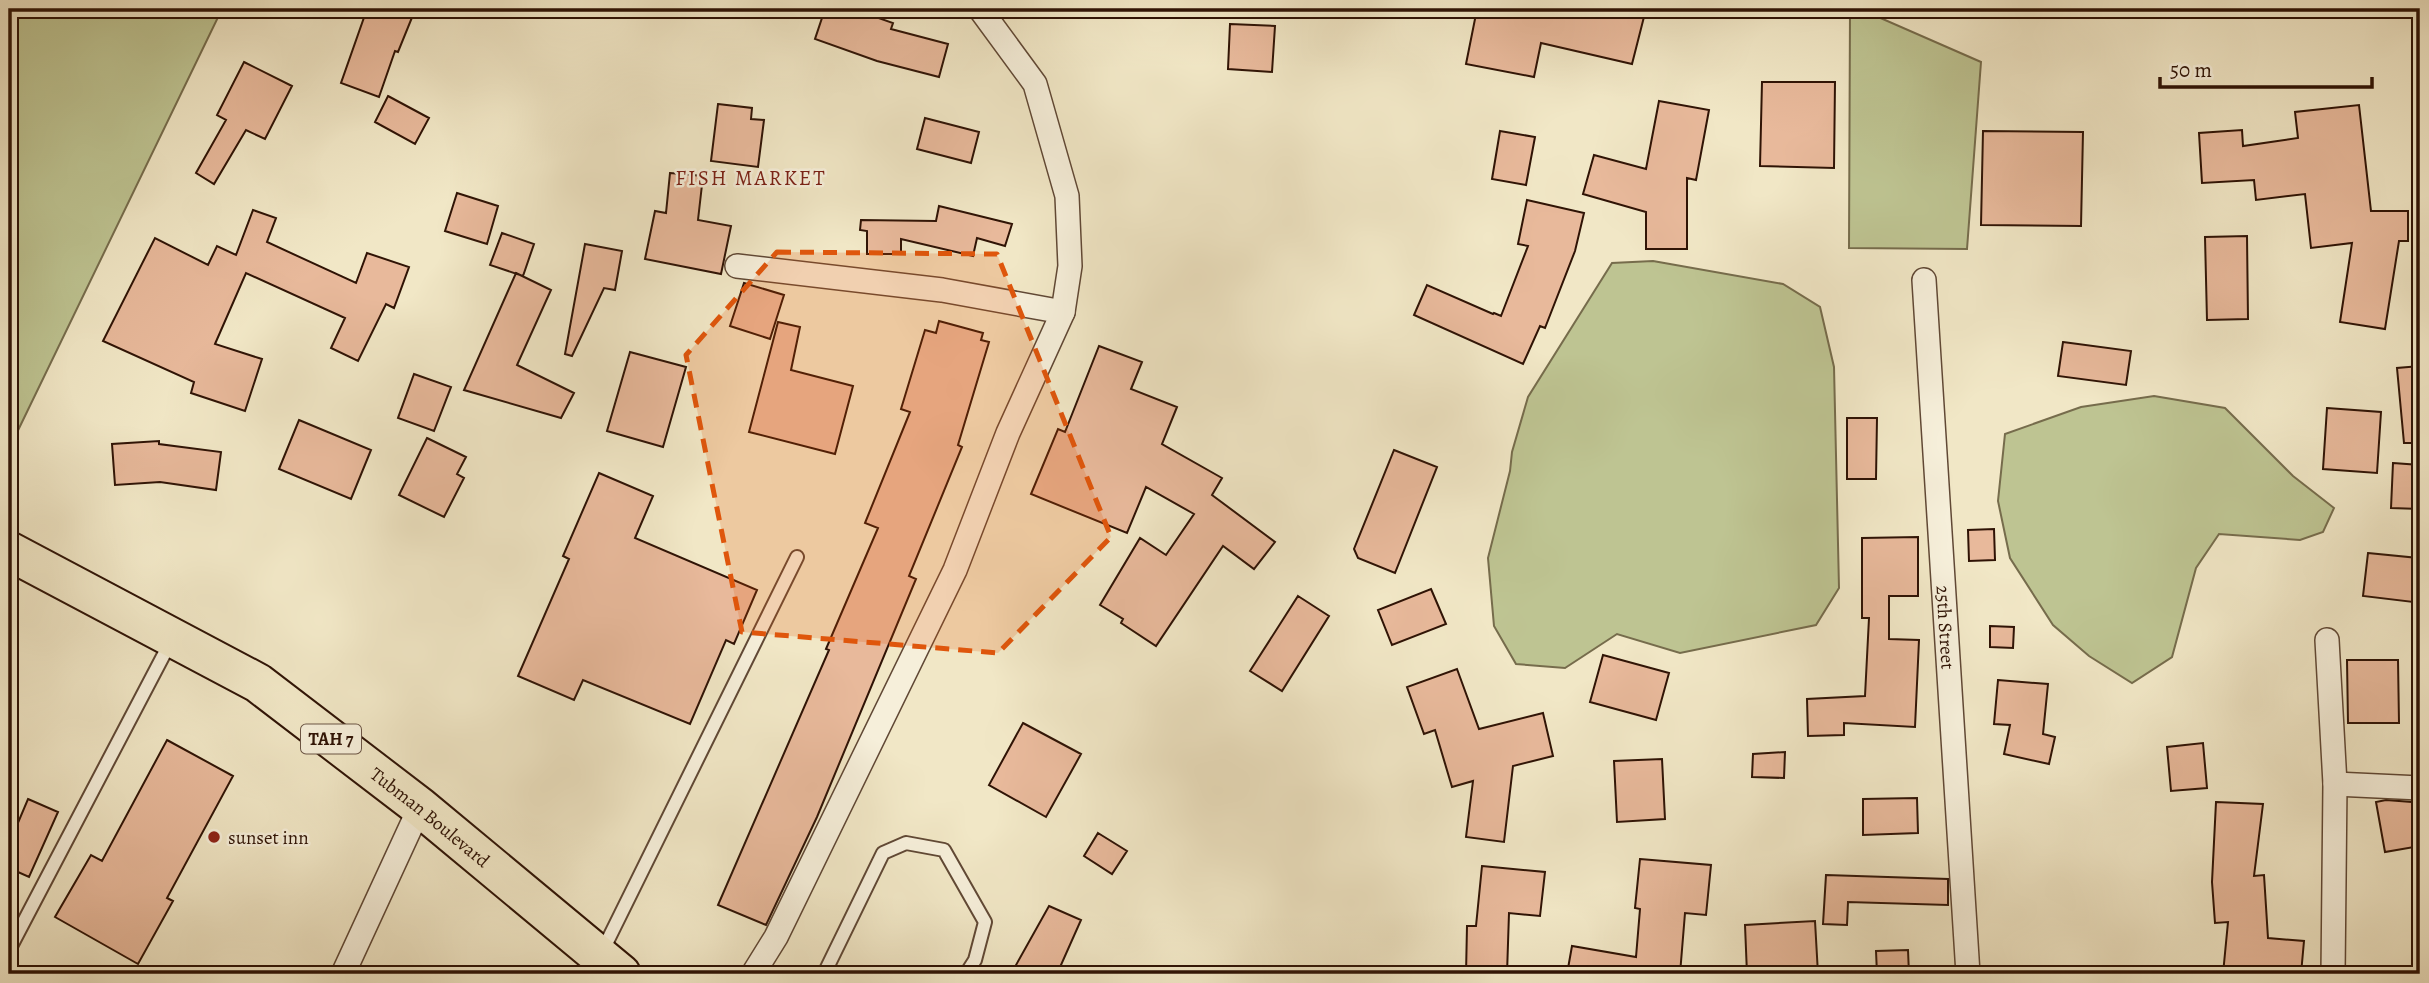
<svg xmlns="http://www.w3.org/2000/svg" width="2429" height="983" font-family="Alegreya,serif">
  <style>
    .green { fill: #bec492; stroke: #766c4c; stroke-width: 2 }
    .building { fill: #e8b99b; stroke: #2f1305; stroke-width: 2 }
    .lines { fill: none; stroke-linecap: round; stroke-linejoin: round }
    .service-casing { stroke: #604835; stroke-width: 16 }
    .minor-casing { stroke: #604835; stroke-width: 26 }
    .trunk-casing { stroke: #2f1305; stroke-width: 42 }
    .service { stroke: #f6efda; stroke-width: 12 }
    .minor { stroke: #f6efda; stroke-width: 23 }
    .trunk { stroke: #f1e7c6; stroke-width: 38 }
    .marked { fill: #df560c; fill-opacity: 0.2; stroke: #df560c; stroke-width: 5; stroke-dasharray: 14 9; stroke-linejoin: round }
    .poi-dot { fill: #8f2418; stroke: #f6efda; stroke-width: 2.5 }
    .labels { text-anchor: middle; stroke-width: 5; stroke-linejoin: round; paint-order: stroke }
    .shield { fill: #f6efda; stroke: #6b5545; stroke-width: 2 }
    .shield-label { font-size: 18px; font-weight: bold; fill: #2f1305 }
    .street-label { font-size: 19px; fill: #2f1305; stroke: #f6efda }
    .poi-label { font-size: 19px; fill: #2f1305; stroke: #f6efda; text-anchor: start }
    .neighbourhood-label { font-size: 21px; letter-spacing: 2px; fill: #7a1f14; stroke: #f6efda }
  </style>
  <rect width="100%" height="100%" fill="#f1e7c6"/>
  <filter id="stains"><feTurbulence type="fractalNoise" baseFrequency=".00286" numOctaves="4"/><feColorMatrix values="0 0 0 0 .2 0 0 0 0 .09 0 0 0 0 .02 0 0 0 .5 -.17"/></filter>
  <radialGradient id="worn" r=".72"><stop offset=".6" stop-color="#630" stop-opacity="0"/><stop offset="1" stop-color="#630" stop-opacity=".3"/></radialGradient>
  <path class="green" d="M 9,9 L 222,9 L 9,449 Z
    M 1850,9 L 1860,9 L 1981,62 L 1967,249 L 1849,248 Z
    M 1653,261 L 1783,284 L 1820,307 L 1834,367 L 1839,588 L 1816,625 L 1680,653 L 1617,634 L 1565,668 L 1516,664 L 1494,626 L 1488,558 L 1510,471 L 1512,452 L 1528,397 L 1612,263 Z
    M 2154,396 L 2225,408 L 2293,476 L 2334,508 L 2323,532 L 2300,540 L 2219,534 L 2196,568 L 2172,657 L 2132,683 L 2089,656 L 2053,625 L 2010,558 L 1998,501 L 2005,434 L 2081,407 Z"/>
  <path class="building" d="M 367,9 L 397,9 L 413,15 L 398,52 L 395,51 L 379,97 L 341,83 Z
    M 825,9 L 853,9 L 893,23 L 891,29 L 948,44 L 939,77 L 877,61 L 815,39 Z
    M 1477,9 L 1646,9 L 1632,64 L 1541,43 L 1534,77 L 1466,64 Z
    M 1230,24 L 1275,26 L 1272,72 L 1228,69 Z
    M 244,62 L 292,86 L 265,139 L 246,130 L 214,184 L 196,173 L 226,120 L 217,115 Z
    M 1762,82 L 1835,82 L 1834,168 L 1760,166 Z
    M 388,96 L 429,118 L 415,144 L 375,122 Z
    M 1659,101 L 1709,110 L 1696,180 L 1687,178 L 1687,249 L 1646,249 L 1646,212 L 1583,194 L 1594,155 L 1646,169 Z
    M 718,104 L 752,108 L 751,119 L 764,120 L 758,167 L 711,161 Z
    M 2359,105 L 2371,211 L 2408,211 L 2408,241 L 2399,241 L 2385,329 L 2340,322 L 2352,243 L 2311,248 L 2305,194 L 2256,200 L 2254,180 L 2202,183 L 2199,133 L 2242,130 L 2243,146 L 2298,138 L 2295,112 Z
    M 925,118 L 979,132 L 971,163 L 917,149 Z
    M 1500,131 L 1535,137 L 1526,185 L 1492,179 Z
    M 1983,131 L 2083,132 L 2081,226 L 1981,225 Z
    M 670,173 L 703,176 L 698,220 L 731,226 L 721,274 L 645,259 L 655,211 L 666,213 Z
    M 457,193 L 498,206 L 487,244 L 445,231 Z
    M 1527,200 L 1584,213 L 1575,251 L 1545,328 L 1540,326 L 1523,364 L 1414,315 L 1427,285 L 1493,314 L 1494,313 L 1501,316 L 1528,246 L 1518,244 Z
    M 939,206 L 1012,224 L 1005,246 L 977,238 L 973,256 L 901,239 L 901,254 L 867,254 L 867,231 L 860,230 L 861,220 L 936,221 Z
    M 253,210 L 276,218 L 267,242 L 356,283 L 367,253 L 409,267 L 394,308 L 386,304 L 358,361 L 331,348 L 345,318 L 246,273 L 215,344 L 262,359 L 245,411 L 191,393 L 194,382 L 103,341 L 155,238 L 208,265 L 217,246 L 236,255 Z
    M 502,233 L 534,244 L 523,276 L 490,265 Z
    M 2247,236 L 2248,319 L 2207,320 L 2205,237 Z
    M 585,244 L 622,251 L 615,290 L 604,288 L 572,356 L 565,354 Z
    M 516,273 L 551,290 L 517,365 L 574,393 L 561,418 L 464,390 Z
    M 744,283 L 784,295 L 770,339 L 730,326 Z
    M 939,321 L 983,333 L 981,340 L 989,342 L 958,445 L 962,447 L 909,576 L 916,579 L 817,817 L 766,925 L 718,905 L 829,650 L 826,649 L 878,528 L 865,523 L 910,412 L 901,409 L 925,330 L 936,333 Z
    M 778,322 L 800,327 L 791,370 L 853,386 L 835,454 L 749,432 Z
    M 2063,342 L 2131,351 L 2126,385 L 2058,376 Z
    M 1099,346 L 1142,362 L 1131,389 L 1177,407 L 1162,444 L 1222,478 L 1212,495 L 1275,542 L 1254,569 L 1223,546 L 1156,646 L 1121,623 L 1123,619 L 1100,605 L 1140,538 L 1166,555 L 1194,514 L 1146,487 L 1127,533 L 1031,494 L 1058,429 L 1065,432 Z
    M 630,352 L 686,367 L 663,447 L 607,431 Z
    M 2420,366 L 2420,443 L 2404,443 L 2397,368 Z
    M 414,374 L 451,387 L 434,431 L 398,418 Z
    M 2327,408 L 2381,412 L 2377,473 L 2323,469 Z
    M 1847,418 L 1877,418 L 1876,479 L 1847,479 Z
    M 299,420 L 371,450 L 351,499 L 279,469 Z
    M 427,438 L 466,457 L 457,474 L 464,478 L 444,517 L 399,495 Z
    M 159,441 L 159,444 L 221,452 L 216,490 L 160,482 L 115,485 L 112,444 Z
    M 1394,450 L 1437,467 L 1395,573 L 1358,558 L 1354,549 Z
    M 2393,463 L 2420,465 L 2420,509 L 2391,508 Z
    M 599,473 L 653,496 L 635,538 L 757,590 L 734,644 L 726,640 L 690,724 L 583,680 L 574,700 L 518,676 L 569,559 L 563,556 Z
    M 1994,529 L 1995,560 L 1969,561 L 1968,530 Z
    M 1918,537 L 1918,596 L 1889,596 L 1889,639 L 1919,640 L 1915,727 L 1844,723 L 1844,735 L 1808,736 L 1807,699 L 1865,696 L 1869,618 L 1862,618 L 1862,538 Z
    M 2368,553 L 2418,558 L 2413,602 L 2363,596 Z
    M 1431,589 L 1446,624 L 1392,645 L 1378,610 Z
    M 1298,596 L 1329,616 L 1282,691 L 1250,671 Z
    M 1990,626 L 2014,627 L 2013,648 L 1990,647 Z
    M 1603,655 L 1669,673 L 1656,720 L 1590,702 Z
    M 2347,660 L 2398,660 L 2399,723 L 2348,723 Z
    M 1457,669 L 1479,729 L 1543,713 L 1553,756 L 1513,766 L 1504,842 L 1466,837 L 1473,781 L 1452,787 L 1435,730 L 1424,734 L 1407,687 Z
    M 1998,680 L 2048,684 L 2043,734 L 2055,737 L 2049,764 L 2004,754 L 2010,725 L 1994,724 Z
    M 1023,723 L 1081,754 L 1046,817 L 989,785 Z
    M 167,740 L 233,776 L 167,898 L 173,901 L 138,964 L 55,917 L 91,855 L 102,861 Z
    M 2203,743 L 2207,788 L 2171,791 L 2167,747 Z
    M 1785,752 L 1784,778 L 1752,777 L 1753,754 Z
    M 1662,759 L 1665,819 L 1617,822 L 1614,761 Z
    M 1917,798 L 1918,833 L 1863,835 L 1863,799 Z
    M 28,799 L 58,812 L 29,877 L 9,868 L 9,844 Z
    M 2386,800 L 2412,802 L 2420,846 L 2385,852 L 2376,802 Z
    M 2216,802 L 2263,804 L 2254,876 L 2264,875 L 2268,938 L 2304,941 L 2301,974 L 2223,974 L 2228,922 L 2215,923 L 2212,882 Z
    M 1098,833 L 1127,851 L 1112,874 L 1084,856 Z
    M 1640,859 L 1711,865 L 1706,915 L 1685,913 L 1680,974 L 1567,974 L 1572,946 L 1636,957 L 1640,909 L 1635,908 Z
    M 1482,866 L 1545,872 L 1540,916 L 1509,913 L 1507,974 L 1466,974 L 1467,926 L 1476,926 Z
    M 1826,875 L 1948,879 L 1948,905 L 1848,902 L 1847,925 L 1823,924 Z
    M 1049,906 L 1081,920 L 1057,974 L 1011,974 Z
    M 1815,921 L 1818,974 L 1747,974 L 1745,925 Z
    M 1908,950 L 1909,974 L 1877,974 L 1876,951 Z"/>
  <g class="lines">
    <g class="service-casing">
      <path id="service" d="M 9,950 L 171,641
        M 601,954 L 797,557
        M 824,974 L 883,853 L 906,843 L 944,850 L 985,922 L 975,960 L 966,974"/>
    </g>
    <g class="minor-casing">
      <g id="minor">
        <path d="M 737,266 L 942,290 L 1063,312"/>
        <path id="s1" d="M 1924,280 L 1968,974"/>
        <path d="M 2327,640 L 2335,784 L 2333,974"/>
        <path d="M 2335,784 L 2420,788"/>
        <path d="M 343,974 L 420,807"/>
        <path d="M 753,974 L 776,937 L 955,570 L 1008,433 L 1063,312 L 1070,266 L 1067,196 L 1035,84 L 980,9"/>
      </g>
    </g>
    <g class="trunk-casing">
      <g id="trunk">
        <path id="s2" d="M 9,551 L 258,683 L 420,807 L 621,974"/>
      </g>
    </g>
    <use href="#service" class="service"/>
    <use href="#minor" class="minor"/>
    <use href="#trunk" class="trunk"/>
  </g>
  <path class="marked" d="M 777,252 L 997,254 L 1111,537 L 998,653 L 742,632 L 686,355 Z"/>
  <circle class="poi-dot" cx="214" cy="837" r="7"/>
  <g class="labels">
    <rect class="shield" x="301" y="724.5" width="60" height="29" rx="5"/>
    <g class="shield-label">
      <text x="331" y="745">TAH 7</text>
    </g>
    <g class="street-label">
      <text dy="7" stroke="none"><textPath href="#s1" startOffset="348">25th Street</textPath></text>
      <text dy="7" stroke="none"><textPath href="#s2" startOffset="500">Tubman Boulevard</textPath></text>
    </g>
    <g class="poi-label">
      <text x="228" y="844">sunset inn</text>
    </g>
    <g class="neighbourhood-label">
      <text x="751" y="185">FISH MARKET</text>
    </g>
  </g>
  <rect width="2429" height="983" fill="none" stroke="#f1e7c6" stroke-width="35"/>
  <rect x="10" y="10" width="2408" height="962" fill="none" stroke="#2f1305" stroke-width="3.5"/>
  <rect x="18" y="18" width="2394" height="948" fill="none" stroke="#2f1305" stroke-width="2"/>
  <path d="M2160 77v10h212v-10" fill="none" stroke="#2f1305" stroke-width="3.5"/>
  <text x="2170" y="77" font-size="21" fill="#2f1305" stroke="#f6efda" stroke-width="5" paint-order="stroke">50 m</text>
  <rect width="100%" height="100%" filter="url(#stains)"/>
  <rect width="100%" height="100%" fill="url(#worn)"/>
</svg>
